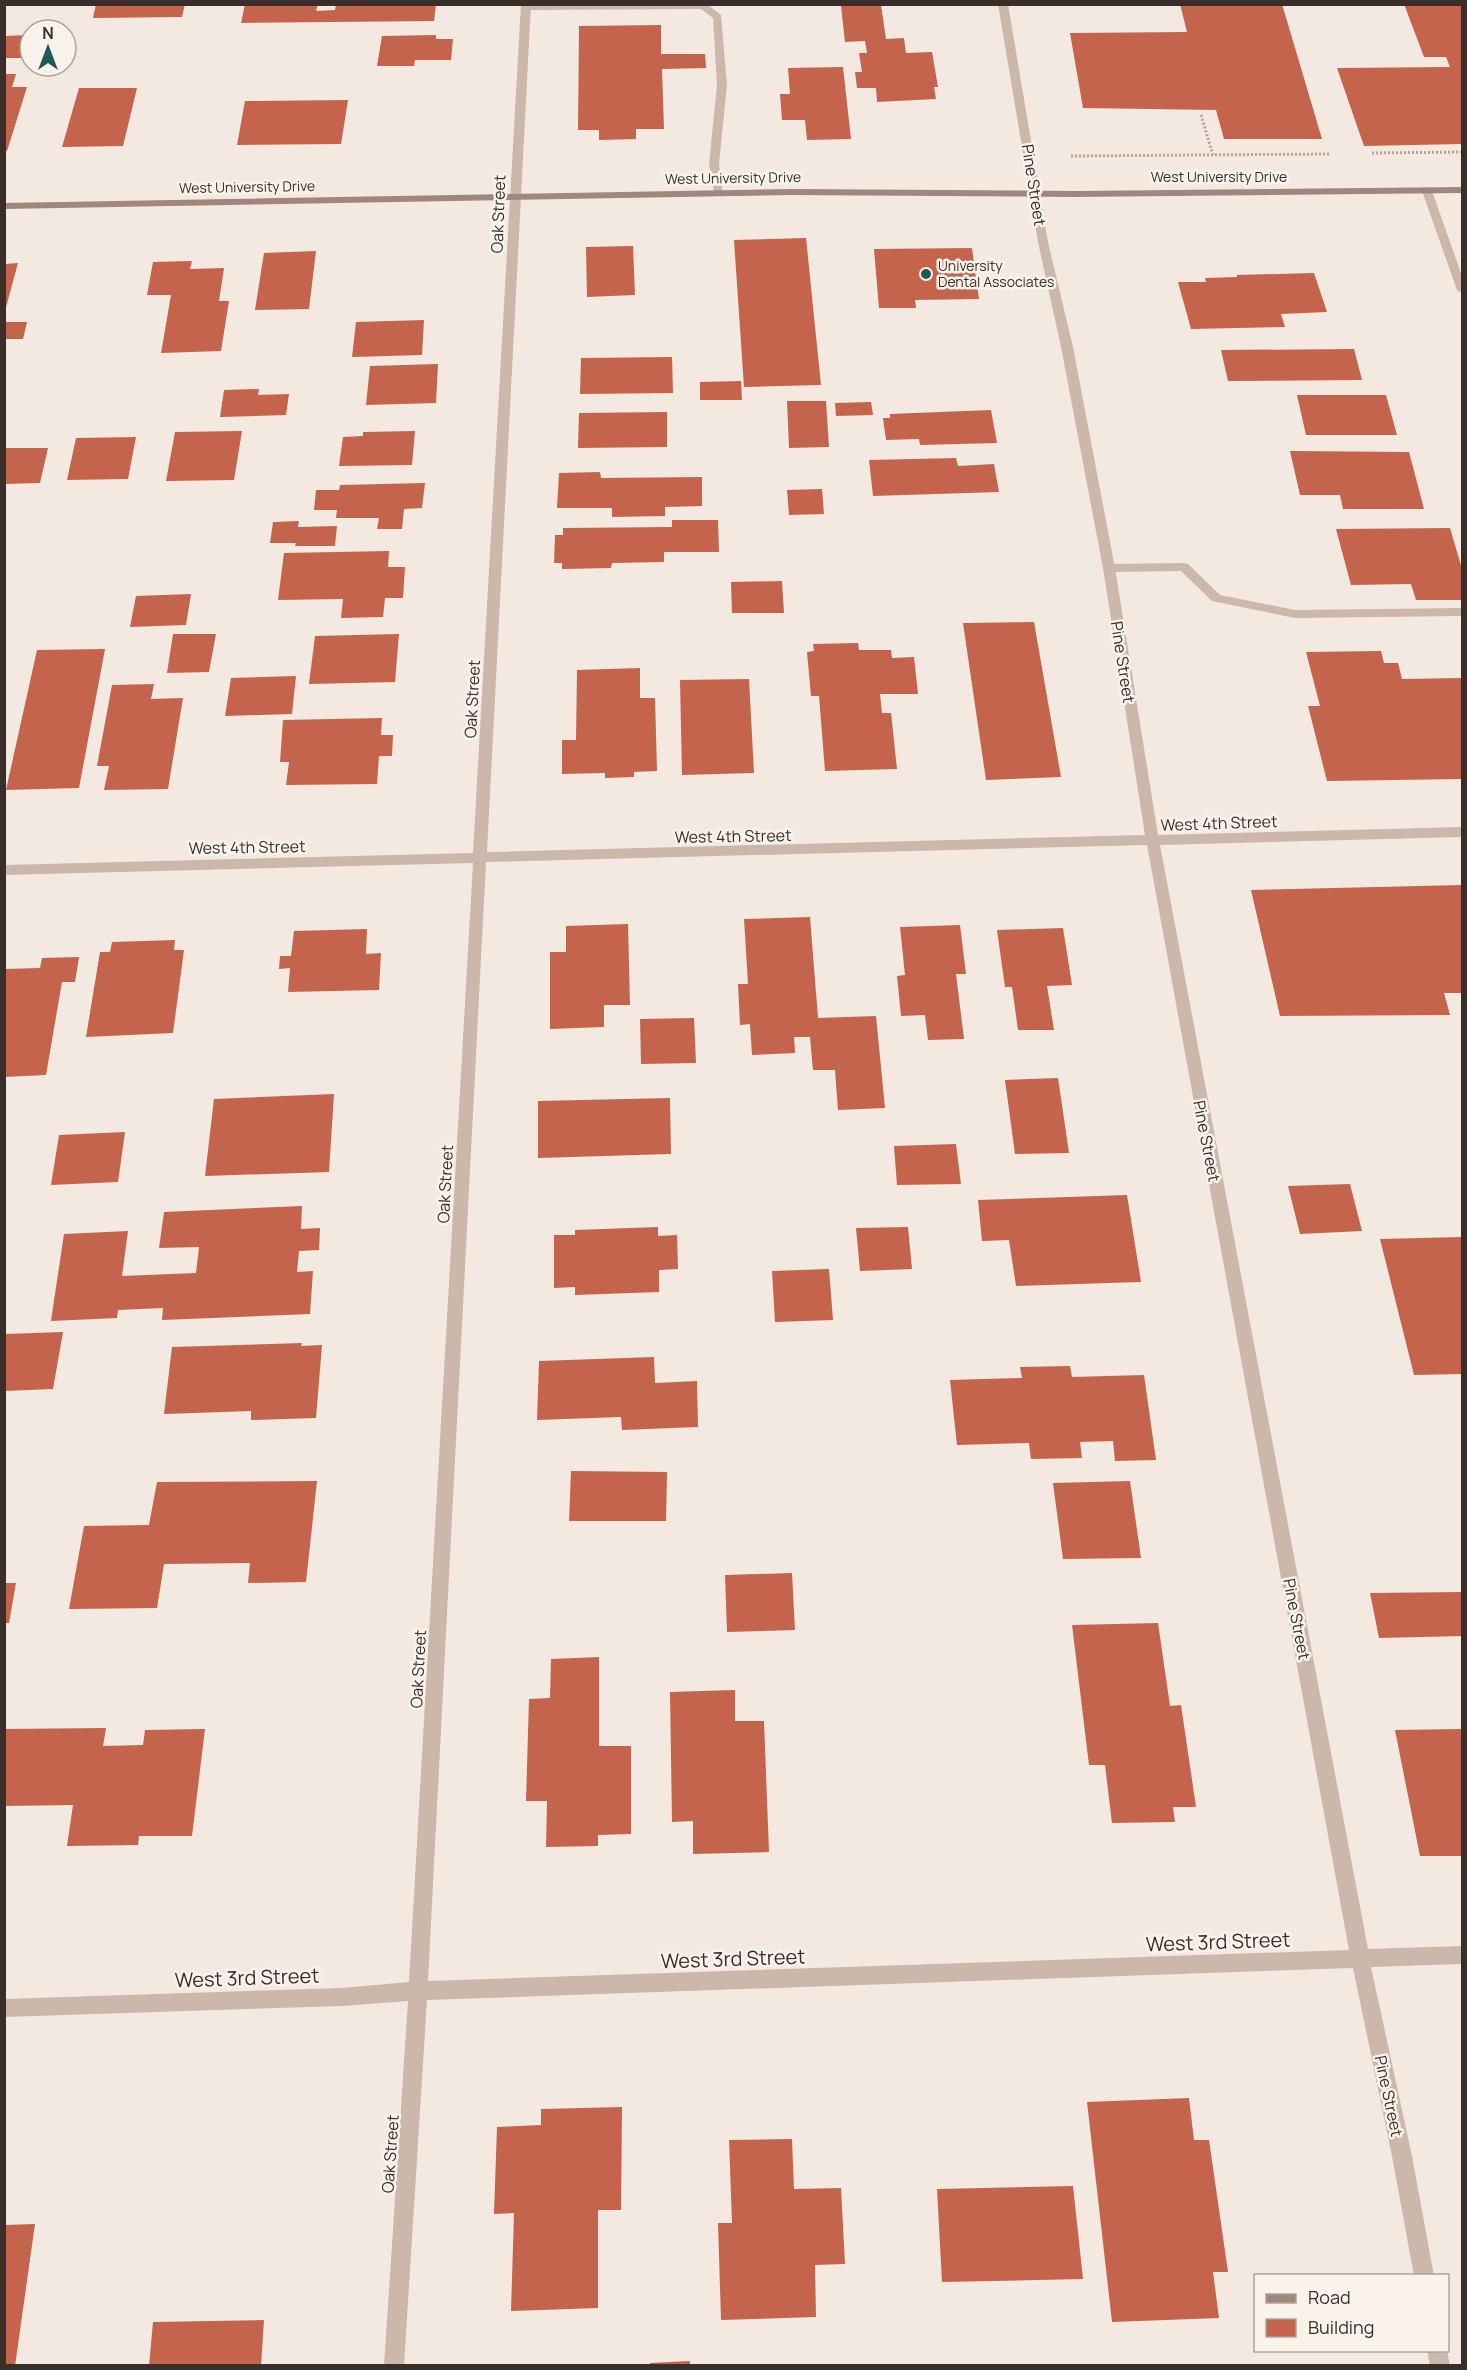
<svg xmlns="http://www.w3.org/2000/svg" width="1467" height="2370" font-family="Manrope,sans-serif">
  <style>
    .building { fill: #c4644c }
    .lines { fill: none; stroke-linecap: round; stroke-linejoin: round }
    .path { stroke: #b7a295; stroke-width: 3; stroke-dasharray: 2 2; stroke-linecap: butt }
    .service { fill: #cbb8ab; fill-rule: evenodd }
    .minor { fill: #cbb8ab; fill-rule: evenodd }
    .secondary { fill: #9f877c; fill-rule: evenodd }
    .poi-dot { fill: #20595a; stroke: #faf3ec; stroke-width: 2 }
    .labels { text-anchor: middle; stroke-width: 5; stroke-linejoin: round; paint-order: stroke }
    .far-street-label { font-size: 14px; fill: #392e2a; stroke: #faf3ec }
    .far-poi-label { font-size: 14px; fill: #392e2a; stroke: #faf3ec; text-anchor: start }
    .street-label { font-size: 16px; fill: #392e2a; stroke: #faf3ec }
    .near-street-label { font-size: 20px; fill: #392e2a; stroke: #faf3ec }
  </style>
  <rect width="100%" height="100%" fill="#f3e9e0"/>
  <path class="building" d="M 96,4 L 185,4 L 182,17 L 93,18 Z
    M 245,4 L 318,4 L 316,11 L 335,10 L 336,4 L 436,4 L 434,21 L 241,23 Z
    M 1180,4 L 1282,4 L 1322,139 L 1224,139 L 1216,110 L 1083,108 L 1070,33 L 1187,32 Z
    M 1404,4 L 1462,4 L 1462,144 L 1364,146 L 1337,68 L 1450,67 L 1446,57 L 1424,57 Z
    M 881,5 L 886,39 L 904,38 L 906,53 L 932,52 L 938,87 L 934,87 L 936,99 L 877,102 L 876,88 L 857,88 L 855,72 L 862,72 L 859,53 L 867,53 L 865,41 L 845,42 L 841,6 Z
    M 661,25 L 661,54 L 705,54 L 706,68 L 662,69 L 664,129 L 636,129 L 636,139 L 599,140 L 599,130 L 578,130 L 579,26 Z
    M 29,35 L 22,58 L 4,58 L 4,36 Z
    M 436,35 L 436,39 L 453,39 L 451,60 L 415,60 L 414,66 L 377,66 L 382,36 Z
    M 843,67 L 851,139 L 807,140 L 805,120 L 782,120 L 780,94 L 790,94 L 788,68 Z
    M 4,74 L 16,74 L 12,87 L 27,87 L 7,151 L 4,151 Z
    M 79,88 L 137,88 L 123,146 L 62,147 Z
    M 348,100 L 341,144 L 237,145 L 245,101 Z
    M 806,238 L 821,385 L 744,387 L 734,240 Z
    M 633,246 L 635,295 L 587,297 L 586,247 Z
    M 972,248 L 979,299 L 915,300 L 916,308 L 879,308 L 874,249 Z
    M 316,251 L 309,309 L 255,310 L 264,253 Z
    M 192,261 L 190,269 L 224,268 L 219,301 L 229,301 L 221,351 L 161,353 L 171,295 L 147,295 L 153,262 Z
    M 18,263 L 5,311 L 5,264 Z
    M 1314,273 L 1327,312 L 1281,314 L 1285,327 L 1191,329 L 1178,282 L 1206,282 L 1205,278 L 1237,277 L 1237,275 Z
    M 424,320 L 422,355 L 352,357 L 356,322 Z
    M 4,322 L 27,322 L 23,339 L 4,339 Z
    M 1354,349 L 1362,380 L 1228,381 L 1221,350 Z
    M 672,357 L 673,393 L 580,394 L 581,358 Z
    M 438,364 L 436,403 L 366,405 L 370,366 Z
    M 741,381 L 742,400 L 700,400 L 700,382 Z
    M 259,389 L 258,395 L 289,394 L 286,415 L 220,417 L 224,390 Z
    M 1297,395 L 1386,395 L 1397,435 L 1306,435 Z
    M 787,401 L 826,401 L 829,447 L 789,448 Z
    M 871,402 L 873,415 L 836,416 L 835,403 Z
    M 991,410 L 997,443 L 920,445 L 919,439 L 886,440 L 883,418 L 890,418 L 890,414 Z
    M 667,412 L 667,447 L 578,448 L 579,413 Z
    M 242,431 L 234,480 L 166,481 L 175,432 Z
    M 415,431 L 412,465 L 339,466 L 343,437 L 363,436 L 363,432 Z
    M 136,437 L 128,479 L 67,480 L 76,438 Z
    M 4,448 L 48,448 L 40,483 L 4,484 Z
    M 1290,451 L 1409,452 L 1424,509 L 1343,509 L 1340,495 L 1300,495 Z
    M 956,458 L 958,466 L 994,464 L 999,492 L 873,496 L 869,460 Z
    M 600,472 L 601,478 L 702,477 L 702,506 L 665,507 L 665,516 L 612,517 L 612,508 L 557,508 L 559,473 Z
    M 425,483 L 422,508 L 404,509 L 402,529 L 377,529 L 379,518 L 336,518 L 337,510 L 314,510 L 316,490 L 339,490 L 340,485 Z
    M 822,489 L 824,514 L 789,515 L 787,490 Z
    M 672,520 L 718,520 L 719,552 L 664,552 L 664,562 L 612,563 L 611,568 L 562,569 L 562,563 L 554,563 L 555,535 L 563,535 L 563,528 L 672,527 Z
    M 299,521 L 298,527 L 337,526 L 335,546 L 295,546 L 296,543 L 270,543 L 273,522 Z
    M 1450,528 L 1462,569 L 1462,600 L 1416,600 L 1411,584 L 1351,585 L 1336,529 Z
    M 389,551 L 388,567 L 405,567 L 403,598 L 385,598 L 383,617 L 341,618 L 343,599 L 278,600 L 284,553 Z
    M 782,581 L 784,613 L 732,613 L 731,582 Z
    M 191,594 L 186,625 L 130,627 L 136,596 Z
    M 1034,622 L 1061,777 L 986,780 L 963,623 Z
    M 173,634 L 216,634 L 209,672 L 167,673 Z
    M 399,634 L 395,682 L 309,684 L 315,636 Z
    M 858,643 L 859,650 L 891,650 L 892,658 L 914,657 L 918,694 L 880,694 L 882,713 L 891,713 L 897,769 L 825,771 L 819,696 L 811,696 L 807,652 L 814,651 L 813,644 Z
    M 105,649 L 79,788 L 6,790 L 37,650 Z
    M 1381,651 L 1384,663 L 1398,663 L 1402,679 L 1462,678 L 1462,779 L 1327,781 L 1308,706 L 1320,706 L 1306,652 Z
    M 640,668 L 640,698 L 655,698 L 657,771 L 634,772 L 634,777 L 605,778 L 605,773 L 562,774 L 562,740 L 576,740 L 577,670 Z
    M 296,676 L 292,714 L 225,716 L 231,678 Z
    M 749,679 L 754,773 L 682,775 L 680,680 Z
    M 154,684 L 151,699 L 183,698 L 168,789 L 104,790 L 109,766 L 97,766 L 112,685 Z
    M 382,718 L 381,735 L 393,735 L 392,756 L 379,756 L 377,784 L 286,785 L 289,762 L 280,762 L 283,720 Z
    M 1462,885 L 1462,993 L 1444,993 L 1450,1015 L 1280,1016 L 1251,890 Z
    M 810,917 L 818,1018 L 876,1016 L 885,1108 L 838,1110 L 835,1070 L 813,1070 L 810,1037 L 794,1037 L 795,1053 L 752,1055 L 750,1024 L 740,1025 L 738,984 L 748,984 L 744,919 Z
    M 628,924 L 630,1005 L 604,1005 L 604,1027 L 550,1029 L 550,952 L 566,952 L 566,926 Z
    M 960,925 L 966,974 L 956,974 L 964,1039 L 928,1040 L 925,1015 L 901,1016 L 897,976 L 905,975 L 900,927 Z
    M 1063,928 L 1072,985 L 1047,986 L 1054,1030 L 1018,1030 L 1012,987 L 1005,987 L 997,930 Z
    M 367,929 L 366,954 L 381,953 L 379,990 L 288,992 L 290,968 L 279,969 L 280,956 L 291,956 L 294,931 Z
    M 175,940 L 174,950 L 184,950 L 173,1033 L 86,1037 L 100,952 L 110,952 L 112,942 Z
    M 79,957 L 75,982 L 62,982 L 46,1075 L 4,1077 L 4,969 L 40,968 L 42,958 Z
    M 694,1018 L 696,1063 L 641,1064 L 640,1019 Z
    M 1058,1078 L 1069,1153 L 1015,1154 L 1005,1080 Z
    M 334,1094 L 329,1172 L 205,1176 L 214,1099 Z
    M 670,1098 L 671,1154 L 538,1158 L 538,1101 Z
    M 125,1132 L 118,1182 L 51,1185 L 59,1135 Z
    M 956,1144 L 961,1184 L 897,1185 L 894,1146 Z
    M 1350,1184 L 1362,1231 L 1300,1234 L 1288,1186 Z
    M 1127,1195 L 1141,1282 L 1016,1286 L 1009,1240 L 982,1241 L 978,1200 Z
    M 302,1206 L 301,1229 L 320,1228 L 319,1250 L 299,1251 L 297,1272 L 313,1271 L 310,1314 L 162,1320 L 163,1308 L 118,1310 L 117,1318 L 51,1321 L 64,1234 L 128,1231 L 122,1276 L 196,1273 L 199,1247 L 159,1248 L 164,1212 Z
    M 658,1227 L 658,1236 L 677,1235 L 678,1269 L 659,1270 L 659,1292 L 575,1295 L 575,1287 L 554,1288 L 554,1235 L 575,1235 L 575,1230 Z
    M 908,1227 L 912,1269 L 860,1271 L 856,1228 Z
    M 1462,1237 L 1462,1374 L 1414,1375 L 1380,1239 Z
    M 829,1269 L 833,1320 L 775,1322 L 772,1271 Z
    M 63,1332 L 53,1389 L 4,1391 L 4,1334 Z
    M 302,1343 L 301,1346 L 322,1345 L 316,1418 L 251,1420 L 251,1411 L 164,1414 L 172,1347 Z
    M 654,1357 L 655,1383 L 697,1381 L 698,1427 L 622,1430 L 621,1417 L 537,1420 L 539,1361 Z
    M 1070,1366 L 1072,1377 L 1144,1375 L 1156,1460 L 1115,1461 L 1113,1441 L 1080,1442 L 1082,1458 L 1031,1459 L 1029,1443 L 957,1445 L 950,1380 L 1022,1378 L 1020,1367 Z
    M 571,1471 L 667,1472 L 666,1521 L 569,1521 Z
    M 317,1481 L 306,1582 L 248,1583 L 250,1563 L 164,1564 L 157,1608 L 69,1609 L 84,1526 L 149,1525 L 157,1482 Z
    M 1130,1481 L 1141,1558 L 1063,1559 L 1053,1483 Z
    M 792,1573 L 795,1630 L 727,1632 L 725,1575 Z
    M 4,1583 L 16,1583 L 9,1623 L 4,1623 Z
    M 1462,1592 L 1462,1636 L 1379,1638 L 1370,1593 Z
    M 1158,1623 L 1170,1706 L 1181,1705 L 1196,1807 L 1173,1807 L 1175,1822 L 1112,1823 L 1105,1765 L 1089,1765 L 1072,1625 Z
    M 599,1657 L 599,1746 L 631,1746 L 631,1834 L 598,1835 L 598,1846 L 546,1847 L 547,1801 L 526,1801 L 529,1699 L 550,1698 L 551,1659 Z
    M 735,1690 L 735,1721 L 764,1721 L 769,1852 L 693,1854 L 693,1821 L 672,1822 L 670,1692 Z
    M 106,1728 L 103,1746 L 143,1745 L 145,1730 L 205,1729 L 192,1836 L 139,1836 L 138,1845 L 67,1846 L 73,1805 L 4,1806 L 4,1729 Z
    M 1462,1729 L 1462,1856 L 1420,1856 L 1395,1730 Z
    M 1189,2098 L 1194,2140 L 1209,2140 L 1228,2272 L 1213,2272 L 1219,2318 L 1112,2322 L 1087,2102 Z
    M 622,2107 L 621,2210 L 598,2210 L 598,2308 L 511,2311 L 514,2213 L 494,2214 L 497,2127 L 541,2125 L 541,2109 Z
    M 792,2139 L 794,2189 L 841,2188 L 845,2264 L 815,2265 L 816,2317 L 721,2320 L 718,2223 L 732,2223 L 729,2140 Z
    M 1073,2186 L 1083,2279 L 942,2282 L 937,2189 Z
    M 35,2224 L 15,2366 L 4,2366 L 4,2225 Z
    M 264,2320 L 261,2366 L 149,2366 L 153,2322 Z
    M 690,2361 L 690,2366 L 650,2366 L 650,2363 Z"/>
  <g class="lines">
    <path class="path" d="M 1201,115 L 1213,155
      M 1372,153 L 1462,152
      M 1071,156 L 1330,154"/>
    <path class="service" d="M 525,4 L 707,4 L 721,15 L 727,85 L 719,164 L 723,195 L 714,193 L 709,164 L 717,85 L 713,18 L 701,9 L 526,10 L 521,7 Z
      M 1184,563 L 1188,564 L 1220,595 L 1295,610 L 1462,608 L 1462,616 L 1295,618 L 1212,601 L 1181,571 L 1109,572 L 1103,568 L 1109,564 Z"/>
    <path class="minor" d="M 521,4 L 531,4 L 487,852 L 1145,835 L 1103,568 L 1061,347 L 1038,242 L 998,4 L 1008,4 L 1048,242 L 1073,347 L 1115,568 L 1158,835 L 1462,827 L 1462,837 L 1160,845 L 1368,1949 L 1462,1946 L 1462,1964 L 1371,1967 L 1412,2156 L 1434,2276 L 1414,2276 L 1392,2156 L 1353,1968 L 427,2000 L 404,2366 L 384,2366 L 408,2001 L 342,2006 L 4,2017 L 4,1999 L 342,1988 L 409,1982 L 473,863 L 4,875 L 4,865 L 473,853 ZM 1147,845 L 1349,1950 L 428,1981 L 486,862 Z
      M 1427,188 L 1432,191 L 1462,276 L 1462,293 L 1457,290 L 1422,191 Z
      M 1427,2350 L 1447,2350 L 1450,2366 L 1430,2366 Z"/>
    <path class="secondary" d="M 1462,187 L 1462,193 L 1076,197 L 792,195 L 4,209 L 4,203 L 792,189 L 1076,191 Z"/>
  </g>
  <circle class="poi-dot" cx="926" cy="274" r="6"/>
  <g class="labels">
    <g class="far-street-label">
      <text x="1219" y="182">West University Drive</text>
      <text transform="translate(733 178) rotate(-1)" y="5">West University Drive</text>
      <text transform="translate(247 187) rotate(-1)" y="5">West University Drive</text>
    </g>
    <g class="far-poi-label">
      <text x="938" y="271">University<tspan x="938" dy="16">Dental Associates</tspan></text>
    </g>
    <g class="street-label">
      <text transform="translate(1034 185) rotate(81)" y="6">Pine Street</text>
      <text transform="translate(498 214) rotate(-88)" y="6">Oak Street</text>
      <text transform="translate(1123 662) rotate(81)" y="6">Pine Street</text>
      <text transform="translate(472 699) rotate(-87)" y="6">Oak Street</text>
      <text transform="translate(1219 823) rotate(-2)" y="6">West 4th Street</text>
      <text transform="translate(733 836) rotate(-1)" y="6">West 4th Street</text>
      <text transform="translate(247 847) rotate(-1)" y="6">West 4th Street</text>
      <text transform="translate(1207 1141) rotate(79)" y="6">Pine Street</text>
      <text transform="translate(445 1184) rotate(-87)" y="6">Oak Street</text>
      <text transform="translate(1297 1619) rotate(79)" y="6">Pine Street</text>
      <text transform="translate(418 1669) rotate(-87)" y="6">Oak Street</text>
      <text transform="translate(1389 2096) rotate(78)" y="6">Pine Street</text>
      <text transform="translate(390 2154) rotate(-86)" y="6">Oak Street</text>
    </g>
    <g class="near-street-label">
      <text transform="translate(1218 1942) rotate(-2)" y="7">West 3rd Street</text>
      <text transform="translate(733 1959) rotate(-2)" y="7">West 3rd Street</text>
      <text transform="translate(247 1978) rotate(-2)" y="7">West 3rd Street</text>
    </g>
  </g>
  <rect width="1467" height="2370" fill="none" stroke="#392e2a" stroke-width="12"/>
  <rect x="1254" y="2274" width="195" height="78" fill="#faf3ec" stroke="#ada49e" stroke-width="1.5"/>
  <rect x="1266" y="2294" width="30" height="9" fill="#9f877c" stroke="#ada49e" stroke-width="1.5"/>
  <text x="1308" y="2304" font-size="18" fill="#392e2a">Road</text>
  <rect x="1266" y="2319" width="30" height="18" fill="#c4644c" stroke="#ada49e" stroke-width="1.5"/>
  <text x="1308" y="2334" font-size="18" fill="#392e2a">Building</text>
  <g transform="translate(48 48)"><circle r="28" fill="#faf3ec" stroke="#ada49e" stroke-width="1.5"/>
  <path d="M0-4.5L10 22L0 15L-10 22Z" fill="#20595a"/>
  <text y="-9" font-size="16" font-weight="bold" text-anchor="middle" fill="#392e2a">N</text>
  </g>
</svg>
